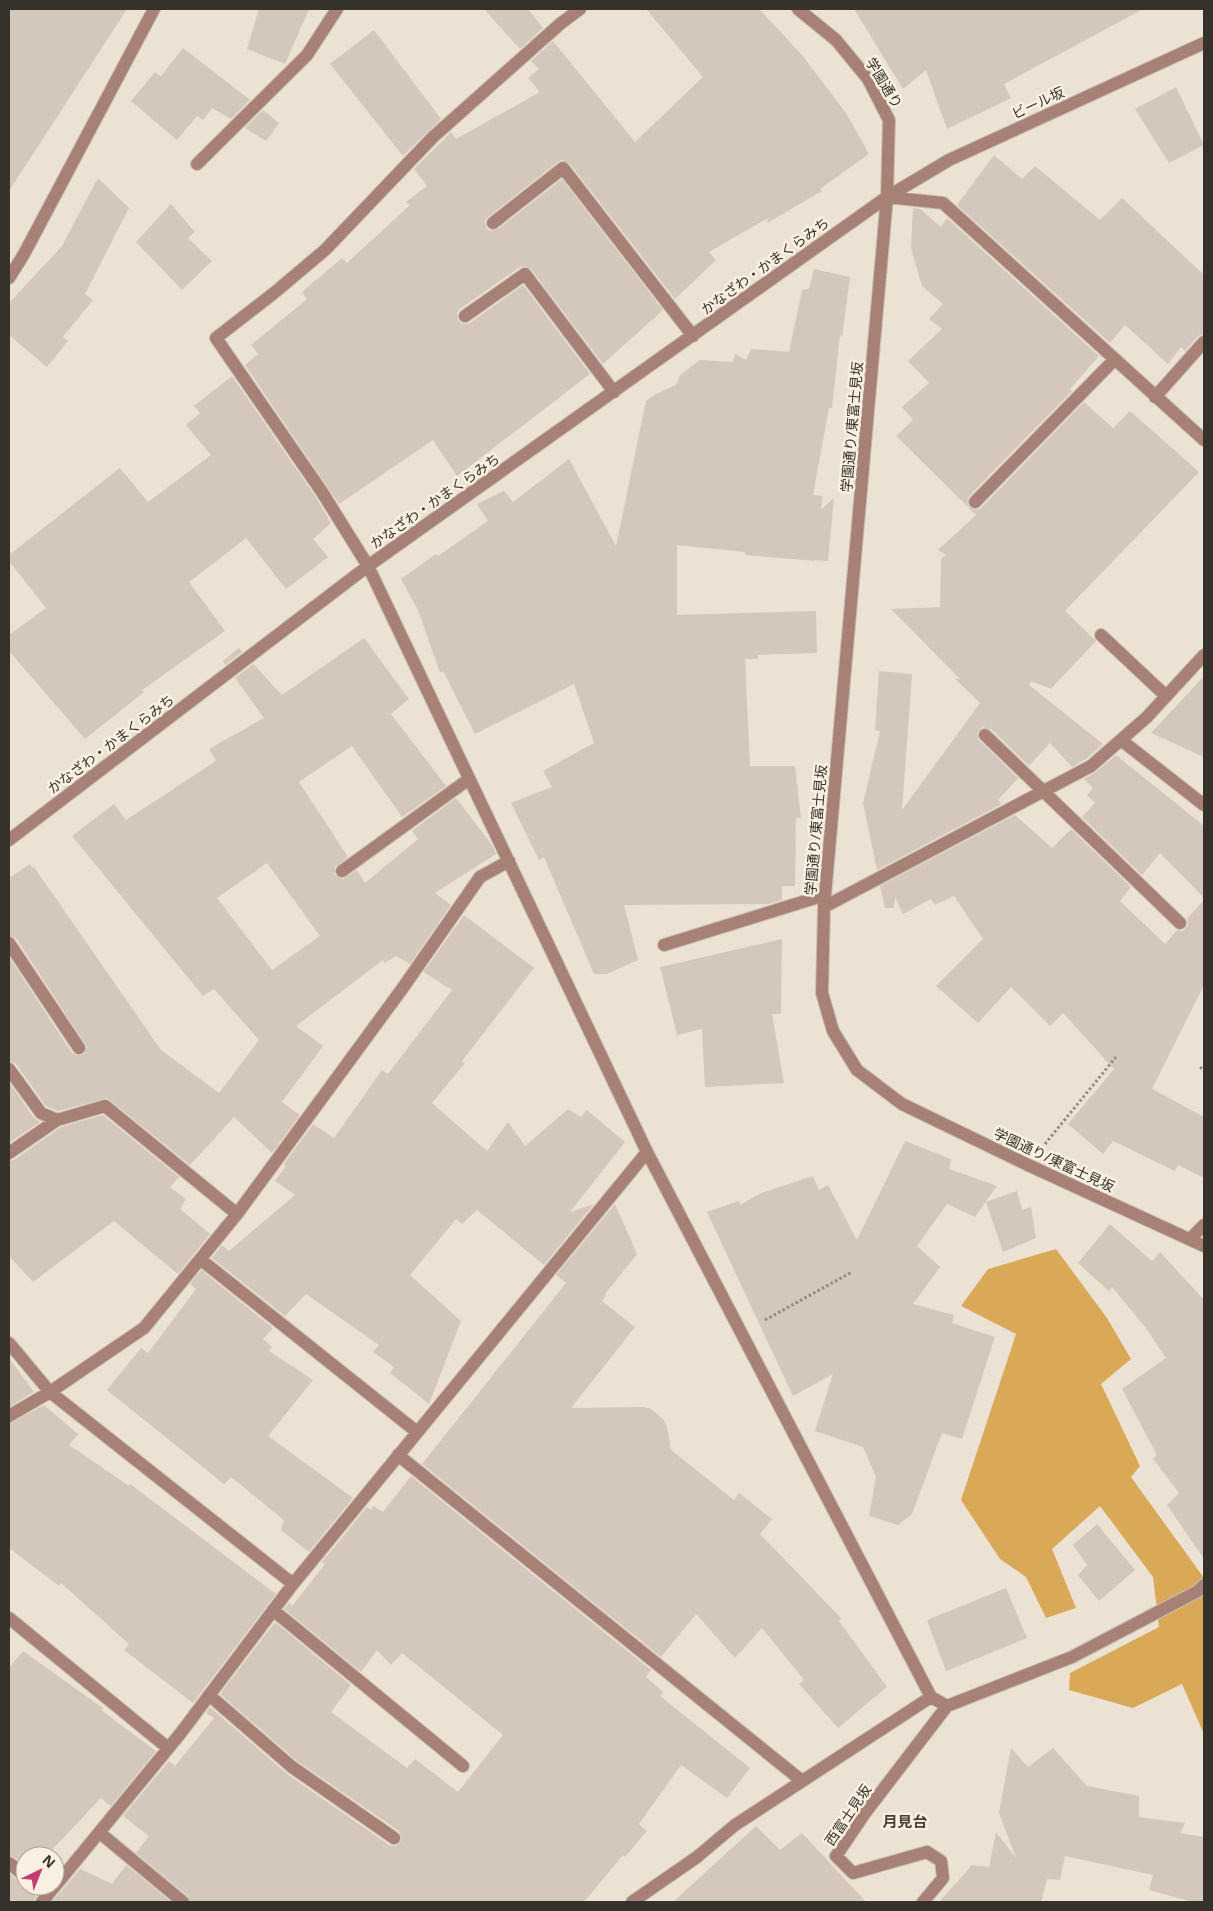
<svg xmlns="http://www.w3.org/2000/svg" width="1213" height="1911" font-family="'Noto Sans','Noto Sans JP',sans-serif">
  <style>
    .forest { fill: #d9a958 }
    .building { fill: #d4c7bb; fill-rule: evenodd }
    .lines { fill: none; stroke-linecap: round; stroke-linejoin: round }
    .minor-casing { stroke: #c7bfb2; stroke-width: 14 }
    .path { stroke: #928b81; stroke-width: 3; stroke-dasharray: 2.5 2.5; stroke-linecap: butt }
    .minor { stroke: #a78076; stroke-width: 12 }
    .labels { text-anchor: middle; stroke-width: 5; stroke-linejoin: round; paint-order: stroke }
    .street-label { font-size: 14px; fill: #35322c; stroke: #f9f0e1 }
    .neighbourhood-label { font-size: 15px; font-weight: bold; fill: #494135; stroke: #f9f0e1 }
  </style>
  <rect width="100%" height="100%" fill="#ece2d4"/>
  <path class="forest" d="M 1056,1249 L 1107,1318 L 1131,1359 L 1101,1384 L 1140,1466 L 1131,1477 L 1204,1578 L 1204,1734 L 1182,1684 L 1133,1708 L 1069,1690 L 1070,1673 L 1159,1627 L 1153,1577 L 1100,1506 L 1052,1549 L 1076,1608 L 1046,1618 L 1026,1577 L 1000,1559 L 961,1500 L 1016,1334 L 961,1306 L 988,1269 Z"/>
  <path class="building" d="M 9,9 L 127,9 L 9,191 Z
    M 259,9 L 309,9 L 285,64 L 247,49 Z
    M 484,9 L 528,9 L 543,28 L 520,49 Z
    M 646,9 L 759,9 L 802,55 L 846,113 L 869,154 L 820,189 L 822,191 L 767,223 L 768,218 L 709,252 L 716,260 L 675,299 L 569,163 L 562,160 L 558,162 L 488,217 L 485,220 L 486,228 L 490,231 L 498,229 L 562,179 L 663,310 L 603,364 L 531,269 L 525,266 L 520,267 L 460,309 L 457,313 L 458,320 L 462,324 L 470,323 L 523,285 L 590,374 L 457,476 L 433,440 L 339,504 L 245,365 L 258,354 L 251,345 L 307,299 L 302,292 L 342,258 L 347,263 L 410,205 L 406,202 L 427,186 L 414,169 L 451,132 L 456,139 L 540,92 L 528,78 L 539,69 L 531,61 L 553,41 L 635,142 L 703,77 Z
    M 854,9 L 1143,9 L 1004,84 L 1011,98 L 947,129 L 926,70 L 903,89 Z
    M 374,30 L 441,119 L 403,156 L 330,64 Z
    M 183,48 L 250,100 L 231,119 L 212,108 L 203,120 L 197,116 L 177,140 L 131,101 L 155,72 L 161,76 Z
    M 1176,87 L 1204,145 L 1169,163 L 1135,109 Z
    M 263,110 L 279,123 L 266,141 L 245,128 Z
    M 994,155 L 1022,179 L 1035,166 L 1100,220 L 1122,198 L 1204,275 L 1204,334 L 1198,336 L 1185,351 L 1181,347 L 1168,364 L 1125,325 L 1110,343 L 957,205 Z
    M 98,178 L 129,208 L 85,294 L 93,300 L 63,337 L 68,341 L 47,367 L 9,335 L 9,303 L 62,246 Z
    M 171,204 L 195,232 L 188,238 L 212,261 L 182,290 L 136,242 Z
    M 913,208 L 920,209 L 941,227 L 947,218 L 1099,356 L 1070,389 L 1072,391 L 969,496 L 967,504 L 970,508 L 977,510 L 981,508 L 1084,402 L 1113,428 L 1130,411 L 1199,472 L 1065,611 L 1096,641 L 1051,689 L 1031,681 L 1029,685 L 1103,744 L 1086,759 L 1072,767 L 1050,743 L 1029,766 L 991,729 L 982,727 L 977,734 L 979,740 L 1018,778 L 998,800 L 1002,804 L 877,870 L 863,803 L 880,731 L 875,730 L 879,671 L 912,674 L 902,810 L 980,703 L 954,678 L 960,679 L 891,609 L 940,607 L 941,559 L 946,555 L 938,550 L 976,515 L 896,436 L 913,420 L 902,407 L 929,383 L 908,361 L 942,329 L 929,319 L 943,304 L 922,286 L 911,248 Z
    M 814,269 L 850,277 L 842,337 L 840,335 L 832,408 L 829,408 L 813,495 L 823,496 L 821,510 L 834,498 L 828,561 L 814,560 L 815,561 L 745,555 L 745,552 L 677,545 L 677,615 L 816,611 L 817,653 L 758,655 L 758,659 L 745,659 L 750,766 L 795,766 L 801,818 L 796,818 L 795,886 L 782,886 L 782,900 L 769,904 L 624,905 L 638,960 L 607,974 L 594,974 L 544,857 L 539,860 L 511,803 L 552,787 L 543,771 L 594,743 L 574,684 L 475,734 L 443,671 L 440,673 L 418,610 L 401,579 L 436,554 L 438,556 L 488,521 L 477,504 L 504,491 L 513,502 L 569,459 L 616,546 L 646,401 L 654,395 L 676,385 L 680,375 L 700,360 L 733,362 L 735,354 L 746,360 L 751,349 L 789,352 L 802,290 L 809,289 Z
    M 232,376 L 315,496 L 331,523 L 313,539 L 328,557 L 286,589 L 246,538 L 189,582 L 225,631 L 142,690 L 144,692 L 85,739 L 9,651 L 9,635 L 46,608 L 9,561 L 9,555 L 120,468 L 148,502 L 211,455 L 186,425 L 200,413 L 194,406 Z
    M 364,638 L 409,699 L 391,714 L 446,786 L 402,817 L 352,746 L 299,782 L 348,857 L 335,867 L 335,875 L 343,879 L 357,870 L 365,883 L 418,839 L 412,831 L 456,798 L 492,845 L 496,854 L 435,893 L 451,905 L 410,964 L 396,956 L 385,963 L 383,960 L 296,1026 L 323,1046 L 282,1102 L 300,1115 L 272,1153 L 234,1117 L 190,1165 L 107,1098 L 58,1111 L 46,1106 L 16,1064 L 9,1061 L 9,957 L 72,1053 L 76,1055 L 83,1055 L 87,1047 L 16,938 L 9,935 L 9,878 L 30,864 L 32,868 L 34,867 L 161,1050 L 219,1093 L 259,1040 L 214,989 L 203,996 L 72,836 L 114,804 L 126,820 L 216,761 L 209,749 L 264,718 L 235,678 L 253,664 L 282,695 ZM 267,863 L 320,936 L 272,970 L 217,898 Z
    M 239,648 L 242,652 L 225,665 L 223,661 Z
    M 1204,676 L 1204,757 L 1151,733 Z
    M 1116,755 L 1204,826 L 1204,898 L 1160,853 L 1142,875 L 1082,817 L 1095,803 L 1087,795 L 1093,788 L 1084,779 L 1096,772 Z
    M 1015,815 L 1052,848 L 1071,829 L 1131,887 L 1120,901 L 1165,944 L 1177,930 L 1182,931 L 1186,928 L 1188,924 L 1187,919 L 1204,900 L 1204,985 L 1152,1089 L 1204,1117 L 1204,1178 L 1178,1165 L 1175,1171 L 1113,1141 L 1103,1154 L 1068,1124 L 1114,1069 L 1063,1013 L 1050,1026 L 1011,987 L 978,1023 L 936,986 L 983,939 L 954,896 L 935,905 L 931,899 L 903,914 L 895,897 L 894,908 L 885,908 L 880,886 Z
    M 464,915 L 534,968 L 462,1061 L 465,1063 L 432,1103 L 487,1151 L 508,1122 L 525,1146 L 568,1109 L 581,1117 L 587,1110 L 625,1142 L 570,1212 L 594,1204 L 544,1265 L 477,1210 L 462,1224 L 456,1219 L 410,1275 L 461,1321 L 429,1404 L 390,1373 L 394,1367 L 373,1352 L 379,1345 L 306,1294 L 285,1316 L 212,1258 L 222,1245 L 229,1251 L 295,1195 L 275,1181 L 286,1166 L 284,1164 L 313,1124 L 334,1138 L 382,1070 L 388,1074 L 452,990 L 423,972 Z
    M 782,939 L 781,1014 L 772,1014 L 784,1083 L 705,1087 L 702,1029 L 677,1035 L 660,967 Z
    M 9,1082 L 34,1118 L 40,1122 L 9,1143 Z
    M 103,1115 L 179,1177 L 170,1187 L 186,1199 L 180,1209 L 210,1234 L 178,1274 L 114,1221 L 33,1282 L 9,1256 L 9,1161 L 14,1160 L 61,1127 Z
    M 905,1141 L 951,1159 L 949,1169 L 997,1186 L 975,1217 L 947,1204 L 917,1246 L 940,1267 L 913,1304 L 954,1315 L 952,1323 L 995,1337 L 962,1439 L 942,1433 L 912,1514 L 898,1525 L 869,1516 L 876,1477 L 863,1447 L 815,1431 L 833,1374 L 793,1396 L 707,1212 L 739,1201 L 740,1205 L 761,1193 L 813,1176 L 819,1190 L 828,1185 L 857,1240 Z
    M 1017,1191 L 1022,1210 L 1031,1207 L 1036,1238 L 1003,1252 L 986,1202 Z
    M 615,1204 L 637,1254 L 605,1294 L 606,1296 L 602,1301 L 635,1327 L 571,1408 L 643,1407 L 651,1409 L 664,1420 L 667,1427 L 671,1450 L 734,1500 L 739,1493 L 772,1519 L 760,1534 L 841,1618 L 839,1621 L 887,1687 L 838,1728 L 799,1684 L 804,1680 L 762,1628 L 735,1658 L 696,1614 L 661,1657 L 422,1464 L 566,1283 L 556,1275 Z
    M 1110,1224 L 1152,1261 L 1160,1252 L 1204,1300 L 1204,1559 L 1167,1505 L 1179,1493 L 1153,1459 L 1157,1455 L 1122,1389 L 1166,1358 L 1146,1328 L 1112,1287 L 1109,1291 L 1078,1263 Z
    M 201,1270 L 273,1328 L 263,1339 L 272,1347 L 269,1351 L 313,1380 L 268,1436 L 353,1498 L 309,1552 L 281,1530 L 284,1520 L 231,1477 L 224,1484 L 107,1390 L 141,1348 L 148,1353 L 196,1289 L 190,1284 Z
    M 9,1358 L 34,1392 L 9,1407 Z
    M 44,1405 L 78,1434 L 69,1445 L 129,1486 L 130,1484 L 276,1594 L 193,1703 L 124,1650 L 129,1644 L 61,1583 L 59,1586 L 9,1548 L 9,1424 Z
    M 411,1476 L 651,1670 L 646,1677 L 663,1692 L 660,1696 L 750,1768 L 727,1798 L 681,1765 L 639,1824 L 647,1831 L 625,1857 L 623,1855 L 584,1902 L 191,1902 L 188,1896 L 136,1853 L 149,1836 L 123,1816 L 169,1761 L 175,1766 L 214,1718 L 206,1713 L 210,1707 L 287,1774 L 389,1845 L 397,1846 L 402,1839 L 399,1831 L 297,1761 L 220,1694 L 275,1622 L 351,1685 L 331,1712 L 407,1768 L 415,1759 L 458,1792 L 503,1735 L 402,1653 L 391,1665 L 377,1650 L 361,1672 L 284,1609 L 289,1603 L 292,1606 L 325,1564 L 322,1562 L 367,1507 L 371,1510 L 373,1506 L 383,1512 Z
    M 1097,1524 L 1135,1570 L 1099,1601 L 1078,1575 L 1087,1565 L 1073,1545 Z
    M 1006,1588 L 1027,1638 L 946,1671 L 927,1620 Z
    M 23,1651 L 103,1708 L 101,1710 L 156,1751 L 111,1806 L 101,1798 L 48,1854 L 52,1856 L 25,1856 L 25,1866 L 14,1857 L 9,1855 L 9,1668 Z
    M 1011,1748 L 1028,1767 L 1053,1748 L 1087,1786 L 1139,1796 L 1139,1817 L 1185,1823 L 1180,1833 L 1204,1837 L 1204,1902 L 1192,1902 L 1149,1890 L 1153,1875 L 1065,1856 L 1060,1880 L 1047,1879 L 1041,1902 L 939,1902 L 972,1865 L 989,1867 L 996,1832 L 1016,1858 L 999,1813 Z
    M 756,1826 L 780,1850 L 802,1833 L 866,1902 L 673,1902 Z
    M 126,1865 L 171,1902 L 52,1902 L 80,1869 L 112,1884 Z
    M 9,1873 L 20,1882 L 25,1884 L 25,1886 L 29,1886 L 32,1892 L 36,1896 L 34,1902 L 9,1902 Z"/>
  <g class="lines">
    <g class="minor-casing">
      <path id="minor" d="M 580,9 L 560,24 L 433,137 L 325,250 L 274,293 L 216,338 L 322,492 L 368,566 L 647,1152 L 931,1697 L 947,1706 L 1072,1657 L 1198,1591 L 1204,1585
        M 798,9 L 836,40 L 868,79 L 889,120 L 887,197 L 824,907 L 822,993 L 833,1031 L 857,1070 L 902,1104 L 1028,1165 L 1204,1246
        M 197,164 L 307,55 L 337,9
        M 887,197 L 943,203 L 1204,440
        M 493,223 L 563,168 L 693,336
        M 9,278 L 24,254 L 154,9
        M 465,316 L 525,274 L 614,392
        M 1155,397 L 1204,342
        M 975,502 L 1115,359
        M 1101,635 L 1166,696
        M 985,735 L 1180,923
        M 1121,740 L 1204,805
        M 9,840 L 368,566 L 887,197 L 949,160 L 1204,43
        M 342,871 L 469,779
        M 824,907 L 1091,766 L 1147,717 L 1204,655
        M 9,943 L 79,1048
        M 664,945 L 825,895
        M 9,1069 L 41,1113 L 57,1120 L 105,1106 L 237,1214
        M 9,1153 L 57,1120
        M 1190,1239 L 1204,1225
        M 200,1259 L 417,1432
        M 9,1343 L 50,1392 L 293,1584
        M 9,1416 L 50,1392 L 144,1328 L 237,1214 L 402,989 L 480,877 L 509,861
        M 398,1455 L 802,1781
        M 273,1610 L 463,1766
        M 9,1618 L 168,1748
        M 209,1695 L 292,1767 L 394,1838
        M 100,1833 L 183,1902
        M 9,1863 L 25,1876
        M 37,1886 L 48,1895
        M 42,1902 L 180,1734 L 293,1584 L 647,1152
        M 632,1902 L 697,1857 L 735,1825 L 931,1697
        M 923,1902 L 943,1878 L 941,1861 L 927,1852 L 853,1873 L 836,1856 L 865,1813 L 947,1706"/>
    </g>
    <path class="path" d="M 1200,1067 L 1204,1071
      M 1045,1144 L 1116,1057
      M 765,1320 L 852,1272"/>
    <use href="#minor" class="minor"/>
  </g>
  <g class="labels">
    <g class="street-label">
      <text transform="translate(884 83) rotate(59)" y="5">学園通り</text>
      <text transform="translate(1038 103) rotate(-25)" y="5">ビール坂</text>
      <text transform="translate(765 266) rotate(-36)" y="5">かなざわ・かまくらみち</text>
      <text transform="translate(852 427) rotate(-85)" y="5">学園通り/東富士見坂</text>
      <text transform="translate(435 501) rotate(-35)" y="5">かなざわ・かまくらみち</text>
      <text transform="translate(111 744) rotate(-37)" y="5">かなざわ・かまくらみち</text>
      <text transform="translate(816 830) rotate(-85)" y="5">学園通り/東富士見坂</text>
      <text transform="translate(1054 1160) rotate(25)" y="5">学園通り/東富士見坂</text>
      <text transform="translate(848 1815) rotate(-56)" y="5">西富士見坂</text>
    </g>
    <g class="neighbourhood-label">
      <text x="905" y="1827">月見台</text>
    </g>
  </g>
  <rect width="1213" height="1911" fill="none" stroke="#35322c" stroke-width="20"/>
  <g transform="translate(40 1871) rotate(43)"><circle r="24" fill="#f9f0e1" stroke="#aba499"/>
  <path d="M0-4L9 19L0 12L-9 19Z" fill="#c43a73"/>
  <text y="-8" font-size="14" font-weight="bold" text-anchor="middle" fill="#35322c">N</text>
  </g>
</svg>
